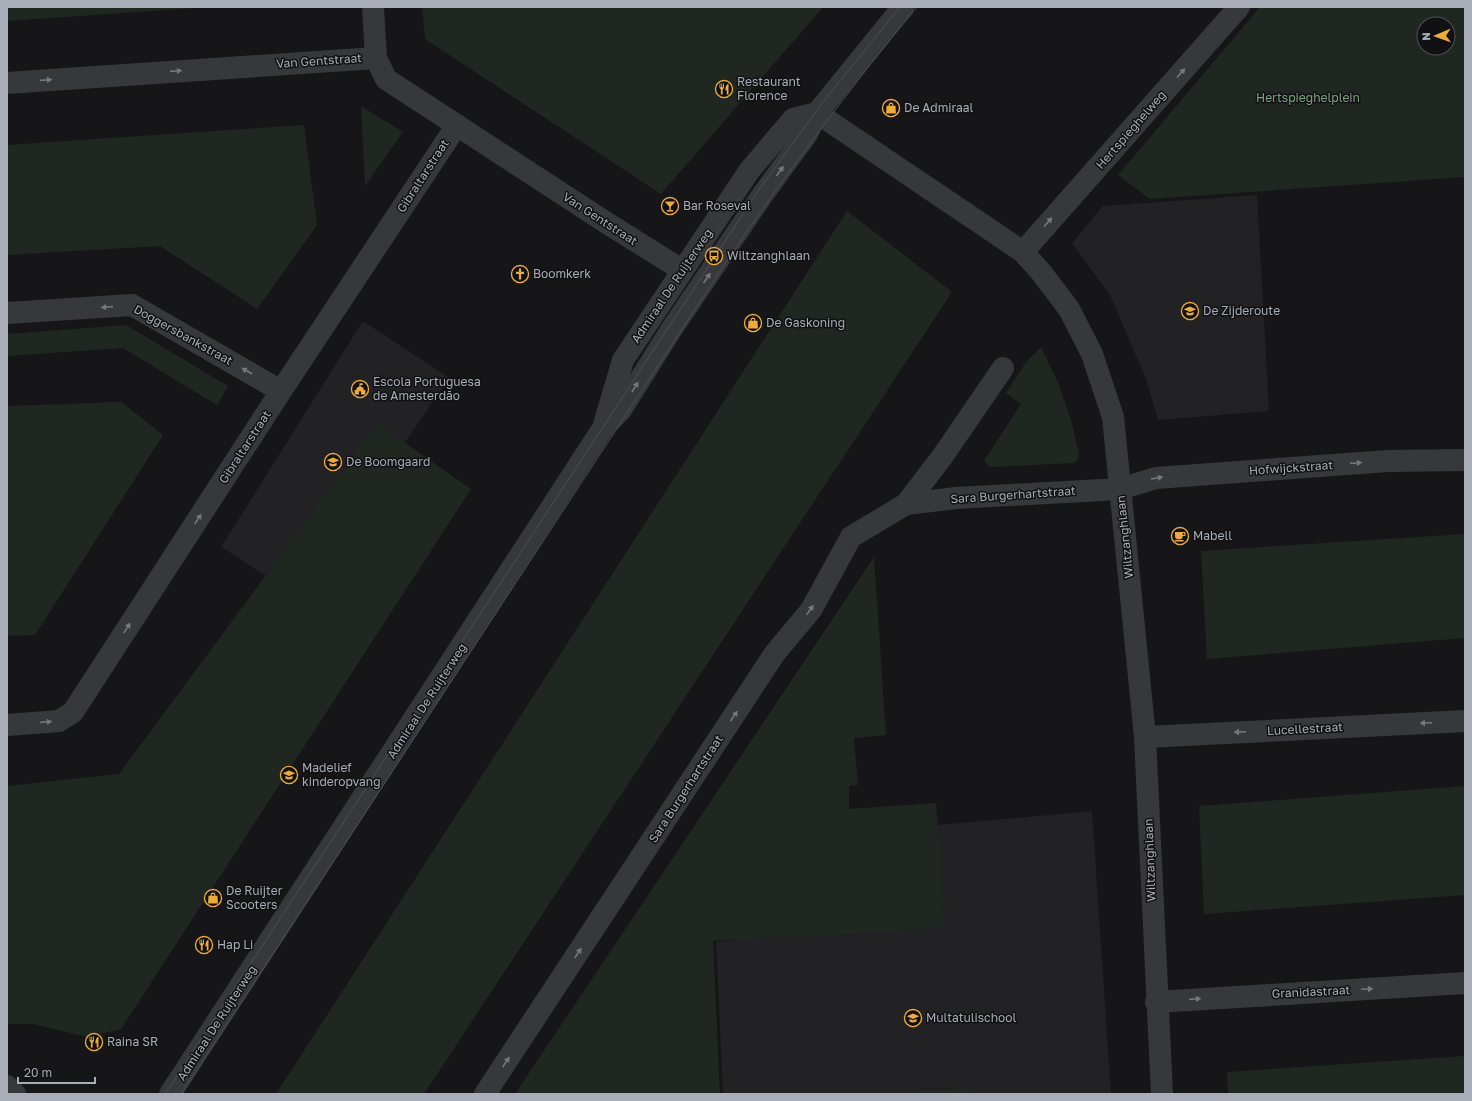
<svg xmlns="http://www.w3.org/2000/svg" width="1472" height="1101" font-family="'Golos Text',sans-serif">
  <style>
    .built { fill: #222225 }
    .green { fill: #202721; fill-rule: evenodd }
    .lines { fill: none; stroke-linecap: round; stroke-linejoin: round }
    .minor { stroke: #37383c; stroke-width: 22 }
    .tertiary { stroke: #37383c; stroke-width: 22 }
    .tram { stroke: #4c4e53; stroke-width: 1 }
    .oneway { fill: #757880 }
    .labels { text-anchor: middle; stroke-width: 3; stroke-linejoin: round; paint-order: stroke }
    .street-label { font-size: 12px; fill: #a8adb7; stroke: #111113 }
    .poi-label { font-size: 12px; fill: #a8adb7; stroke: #111113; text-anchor: start }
    .park-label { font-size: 12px; fill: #7fa281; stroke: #111113 }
  </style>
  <rect width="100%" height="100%" fill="#161618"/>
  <path class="built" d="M 1257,195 L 1269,411 L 1158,420 L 1146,379 L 1110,295 L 1072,243 L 1103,206 Z
    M 363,321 L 449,378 L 299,597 L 221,547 Z
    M 1092,811 L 1111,1094 L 723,1094 L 716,942 L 931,916 L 927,826 Z"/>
  <path class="green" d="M 7,7 L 210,7 L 7,21 Z
    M 422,7 L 823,7 L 661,194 L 425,39 Z
    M 1260,7 L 1465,7 L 1465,177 L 1150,199 L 1118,175 ZM 1424,24 L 1448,24 L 1448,48 L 1424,48 Z
    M 361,106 L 403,132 L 365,186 Z
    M 304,125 L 317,225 L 257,309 L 160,246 L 7,255 L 7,145 Z
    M 847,211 L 952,292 L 424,1094 L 276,1094 Z
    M 126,325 L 228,386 L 217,405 L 123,348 L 7,356 L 7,334 Z
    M 1041,347 L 1059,385 L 1071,420 L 1079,453 L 1078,460 L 1073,463 L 990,467 L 984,461 L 1021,404 L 1006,393 L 1026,362 Z
    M 121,402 L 163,435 L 35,635 L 7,636 L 7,406 Z
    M 378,424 L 471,489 L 121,1029 L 87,1037 L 33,1024 L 7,1024 L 7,786 L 119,774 Z
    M 1465,534 L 1465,638 L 1207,659 L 1201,551 Z
    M 874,557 L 886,735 L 854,738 L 858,785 L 849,786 L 849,809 L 936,803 L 945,928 L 713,941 L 720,1094 L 515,1094 Z
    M 1465,786 L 1465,895 L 1204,914 L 1199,806 Z
    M 1465,1056 L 1465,1094 L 1228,1094 L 1227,1072 Z
    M 971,1088 L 971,1094 L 916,1094 L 916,1091 Z"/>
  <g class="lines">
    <path class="minor" d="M 373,7 L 376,58 L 386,79 L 610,225 L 682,270
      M 7,83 L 376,58
      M 817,113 L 1023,252 L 1041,272 L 1069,309 L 1092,354 L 1113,417 L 1145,737 L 1162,1094
      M 1023,252 L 1239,7
      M 7,313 L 132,305 L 281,391
      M 906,504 L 956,498 L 1120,489 L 1156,478 L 1388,461 L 1465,460
      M 7,725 L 59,721 L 73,712 L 281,391 L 457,125
      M 1145,737 L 1465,721
      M 1156,1002 L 1465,983
      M 7,1086 L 15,1094
      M 485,1094 L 775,653 L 811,610 L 851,537 L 906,504 L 942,457 L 1003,368"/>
    <path class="tertiary" d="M 605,421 L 623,360 L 749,171 L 793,119 L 817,113
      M 170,1094 L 603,428 L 621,410 L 671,330 L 761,197 L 807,134 L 817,113 L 903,7"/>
    <path class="tram" d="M 165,1094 L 756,194 L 823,102 L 900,7
      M 181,1094 L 726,262 C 786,173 849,89 917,7"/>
  </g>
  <defs><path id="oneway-solid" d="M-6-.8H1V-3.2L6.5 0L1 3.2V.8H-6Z"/></defs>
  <g class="oneway">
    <use href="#oneway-solid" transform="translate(176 71) rotate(-4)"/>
    <use href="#oneway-solid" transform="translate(1181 73) rotate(-49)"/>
    <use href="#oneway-solid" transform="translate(46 80) rotate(-4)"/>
    <use href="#oneway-solid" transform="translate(780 171) rotate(-54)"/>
    <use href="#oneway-solid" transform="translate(1048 222) rotate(-48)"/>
    <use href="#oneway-solid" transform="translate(707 278) rotate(-56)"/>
    <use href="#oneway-solid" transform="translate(107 307) rotate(176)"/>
    <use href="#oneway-solid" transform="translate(247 371) rotate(-150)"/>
    <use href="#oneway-solid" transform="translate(635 387) rotate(-58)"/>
    <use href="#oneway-solid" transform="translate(1356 463) rotate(-4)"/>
    <use href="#oneway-solid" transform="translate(1157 478) rotate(-10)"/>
    <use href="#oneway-solid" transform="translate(198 519) rotate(-57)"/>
    <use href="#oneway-solid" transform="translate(810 610) rotate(-55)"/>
    <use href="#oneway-solid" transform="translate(127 628) rotate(-57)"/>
    <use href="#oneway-solid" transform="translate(734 716) rotate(-56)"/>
    <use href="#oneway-solid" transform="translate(46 722) rotate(-5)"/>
    <use href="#oneway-solid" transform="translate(1426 723) rotate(177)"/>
    <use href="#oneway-solid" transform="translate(1240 732) rotate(177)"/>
    <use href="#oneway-solid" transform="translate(578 953) rotate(-57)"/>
    <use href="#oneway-solid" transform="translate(1367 989) rotate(-3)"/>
    <use href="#oneway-solid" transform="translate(1195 999) rotate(-4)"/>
    <use href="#oneway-solid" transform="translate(506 1062) rotate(-56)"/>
  </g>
  <defs>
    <g id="restaurant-ring" transform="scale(0.9)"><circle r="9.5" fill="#111113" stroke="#eeac37" stroke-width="1.5"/><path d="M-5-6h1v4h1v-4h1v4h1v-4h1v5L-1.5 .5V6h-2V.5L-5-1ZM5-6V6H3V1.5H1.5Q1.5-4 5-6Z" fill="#eeac37"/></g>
    <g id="shop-ring" transform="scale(0.9)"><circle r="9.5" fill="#111113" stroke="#eeac37" stroke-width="1.5"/><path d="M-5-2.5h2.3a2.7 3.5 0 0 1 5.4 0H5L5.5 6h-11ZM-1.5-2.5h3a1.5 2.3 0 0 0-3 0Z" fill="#eeac37"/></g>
    <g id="bar-ring" transform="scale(0.9)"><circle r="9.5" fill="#111113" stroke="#eeac37" stroke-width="1.5"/><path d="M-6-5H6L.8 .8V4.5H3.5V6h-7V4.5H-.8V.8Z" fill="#eeac37"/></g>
    <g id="bus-ring" transform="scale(0.9)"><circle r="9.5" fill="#111113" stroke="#eeac37" stroke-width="1.5"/><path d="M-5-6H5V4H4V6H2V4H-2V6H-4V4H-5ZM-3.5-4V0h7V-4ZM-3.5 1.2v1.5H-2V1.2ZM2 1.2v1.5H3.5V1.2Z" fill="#eeac37"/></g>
    <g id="church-ring" transform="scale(0.9)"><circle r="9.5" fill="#111113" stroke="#eeac37" stroke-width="1.5"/><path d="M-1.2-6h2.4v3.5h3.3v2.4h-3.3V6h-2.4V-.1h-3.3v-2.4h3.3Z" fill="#eeac37"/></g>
    <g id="school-ring" transform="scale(0.9)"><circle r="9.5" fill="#111113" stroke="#eeac37" stroke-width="1.5"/><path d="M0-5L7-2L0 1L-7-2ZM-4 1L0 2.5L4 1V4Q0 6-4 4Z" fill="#eeac37"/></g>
    <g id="civic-ring" transform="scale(0.9)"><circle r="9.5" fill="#111113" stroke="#eeac37" stroke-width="1.5"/><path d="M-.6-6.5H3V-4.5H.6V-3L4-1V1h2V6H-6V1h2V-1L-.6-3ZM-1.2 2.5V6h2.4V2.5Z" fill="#eeac37"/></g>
    <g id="cafe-ring" transform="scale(0.9)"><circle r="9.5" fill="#111113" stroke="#eeac37" stroke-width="1.5"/><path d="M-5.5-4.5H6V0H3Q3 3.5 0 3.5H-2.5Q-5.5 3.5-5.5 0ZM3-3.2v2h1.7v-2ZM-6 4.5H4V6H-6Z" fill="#eeac37"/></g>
  </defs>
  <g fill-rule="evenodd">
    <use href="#restaurant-ring" x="724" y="89"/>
    <use href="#shop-ring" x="891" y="108"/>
    <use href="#bar-ring" x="670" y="206"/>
    <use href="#bus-ring" x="714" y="256"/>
    <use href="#church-ring" x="520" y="274"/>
    <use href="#school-ring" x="1190" y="311"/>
    <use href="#shop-ring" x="753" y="323"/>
    <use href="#civic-ring" x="360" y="389"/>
    <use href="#school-ring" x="333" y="462"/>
    <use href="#cafe-ring" x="1180" y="536"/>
    <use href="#school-ring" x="289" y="775"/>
    <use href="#shop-ring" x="213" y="898"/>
    <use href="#restaurant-ring" x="204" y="945"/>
    <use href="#school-ring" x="913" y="1018"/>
    <use href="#restaurant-ring" x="94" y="1042"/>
  </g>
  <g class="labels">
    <g class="street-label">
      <text transform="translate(319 61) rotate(-4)" y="4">Van Gentstraat</text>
      <text transform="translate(1131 130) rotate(-49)" y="4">Hertspieghelweg</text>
      <text transform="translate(423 176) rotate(-57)" y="4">Gibraltarstraat</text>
      <text transform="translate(600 219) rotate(33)" y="4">Van Gentstraat</text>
      <text transform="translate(672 286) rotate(-56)" y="4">Admiraal De Ruijterweg</text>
      <text transform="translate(183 335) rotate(29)" y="4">Doggersbankstraat</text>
      <text transform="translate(245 447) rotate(-57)" y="4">Gibraltarstraat</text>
      <text transform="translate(1291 468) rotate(-4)" y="4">Hofwijckstraat</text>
      <text transform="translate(1013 495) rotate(-4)" y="4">Sara Burgerhartstraat</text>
      <text transform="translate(1125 537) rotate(-96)" y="4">Wiltzanghlaan</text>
      <text transform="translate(427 701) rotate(-57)" y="4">Admiraal De Ruijterweg</text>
      <text transform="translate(1305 729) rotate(-3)" y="4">Lucellestraat</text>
      <text transform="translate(686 789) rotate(-57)" y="4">Sara Burgerhartstraat</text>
      <text transform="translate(1150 860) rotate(-92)" y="4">Wiltzanghlaan</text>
      <text transform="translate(1311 992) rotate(-3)" y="4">Granidastraat</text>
      <text transform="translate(217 1023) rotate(-57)" y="4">Admiraal De Ruijterweg</text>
    </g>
    <g class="poi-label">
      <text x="737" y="86">Restaurant<tspan x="737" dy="14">Florence</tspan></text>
      <text x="904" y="112">De Admiraal</text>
      <text x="683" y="210">Bar Roseval</text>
      <text x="727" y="260">Wiltzanghlaan</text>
      <text x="533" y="278">Boomkerk</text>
      <text x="1203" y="315">De Zijderoute</text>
      <text x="766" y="327">De Gaskoning</text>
      <text x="373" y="386">Escola Portuguesa<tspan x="373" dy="14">de Amesterdão</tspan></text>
      <text x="346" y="466">De Boomgaard</text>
      <text x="1193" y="540">Mabell</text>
      <text x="302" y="772">Madelief<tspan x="302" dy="14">kinderopvang</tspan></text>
      <text x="226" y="895">De Ruijter<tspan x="226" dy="14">Scooters</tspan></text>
      <text x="217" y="949">Hap Li</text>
      <text x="926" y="1022">Multatulischool</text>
      <text x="107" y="1046">Raina SR</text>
    </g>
    <g class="park-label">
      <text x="1308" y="102">Hertspieghelplein</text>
    </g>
  </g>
  <rect width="1472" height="1101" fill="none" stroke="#a8adb7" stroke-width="16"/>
  <g transform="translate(1436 36) rotate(268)"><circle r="19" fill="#111113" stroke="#4d4f55"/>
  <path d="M0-3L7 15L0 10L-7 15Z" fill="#eeac37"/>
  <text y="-6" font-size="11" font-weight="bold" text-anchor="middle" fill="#a8adb7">N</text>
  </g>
  <path d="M18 1077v6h77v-6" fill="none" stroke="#a8adb7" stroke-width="2"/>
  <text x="24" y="1077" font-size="12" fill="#a8adb7" stroke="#111113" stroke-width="3" paint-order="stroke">20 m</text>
</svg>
